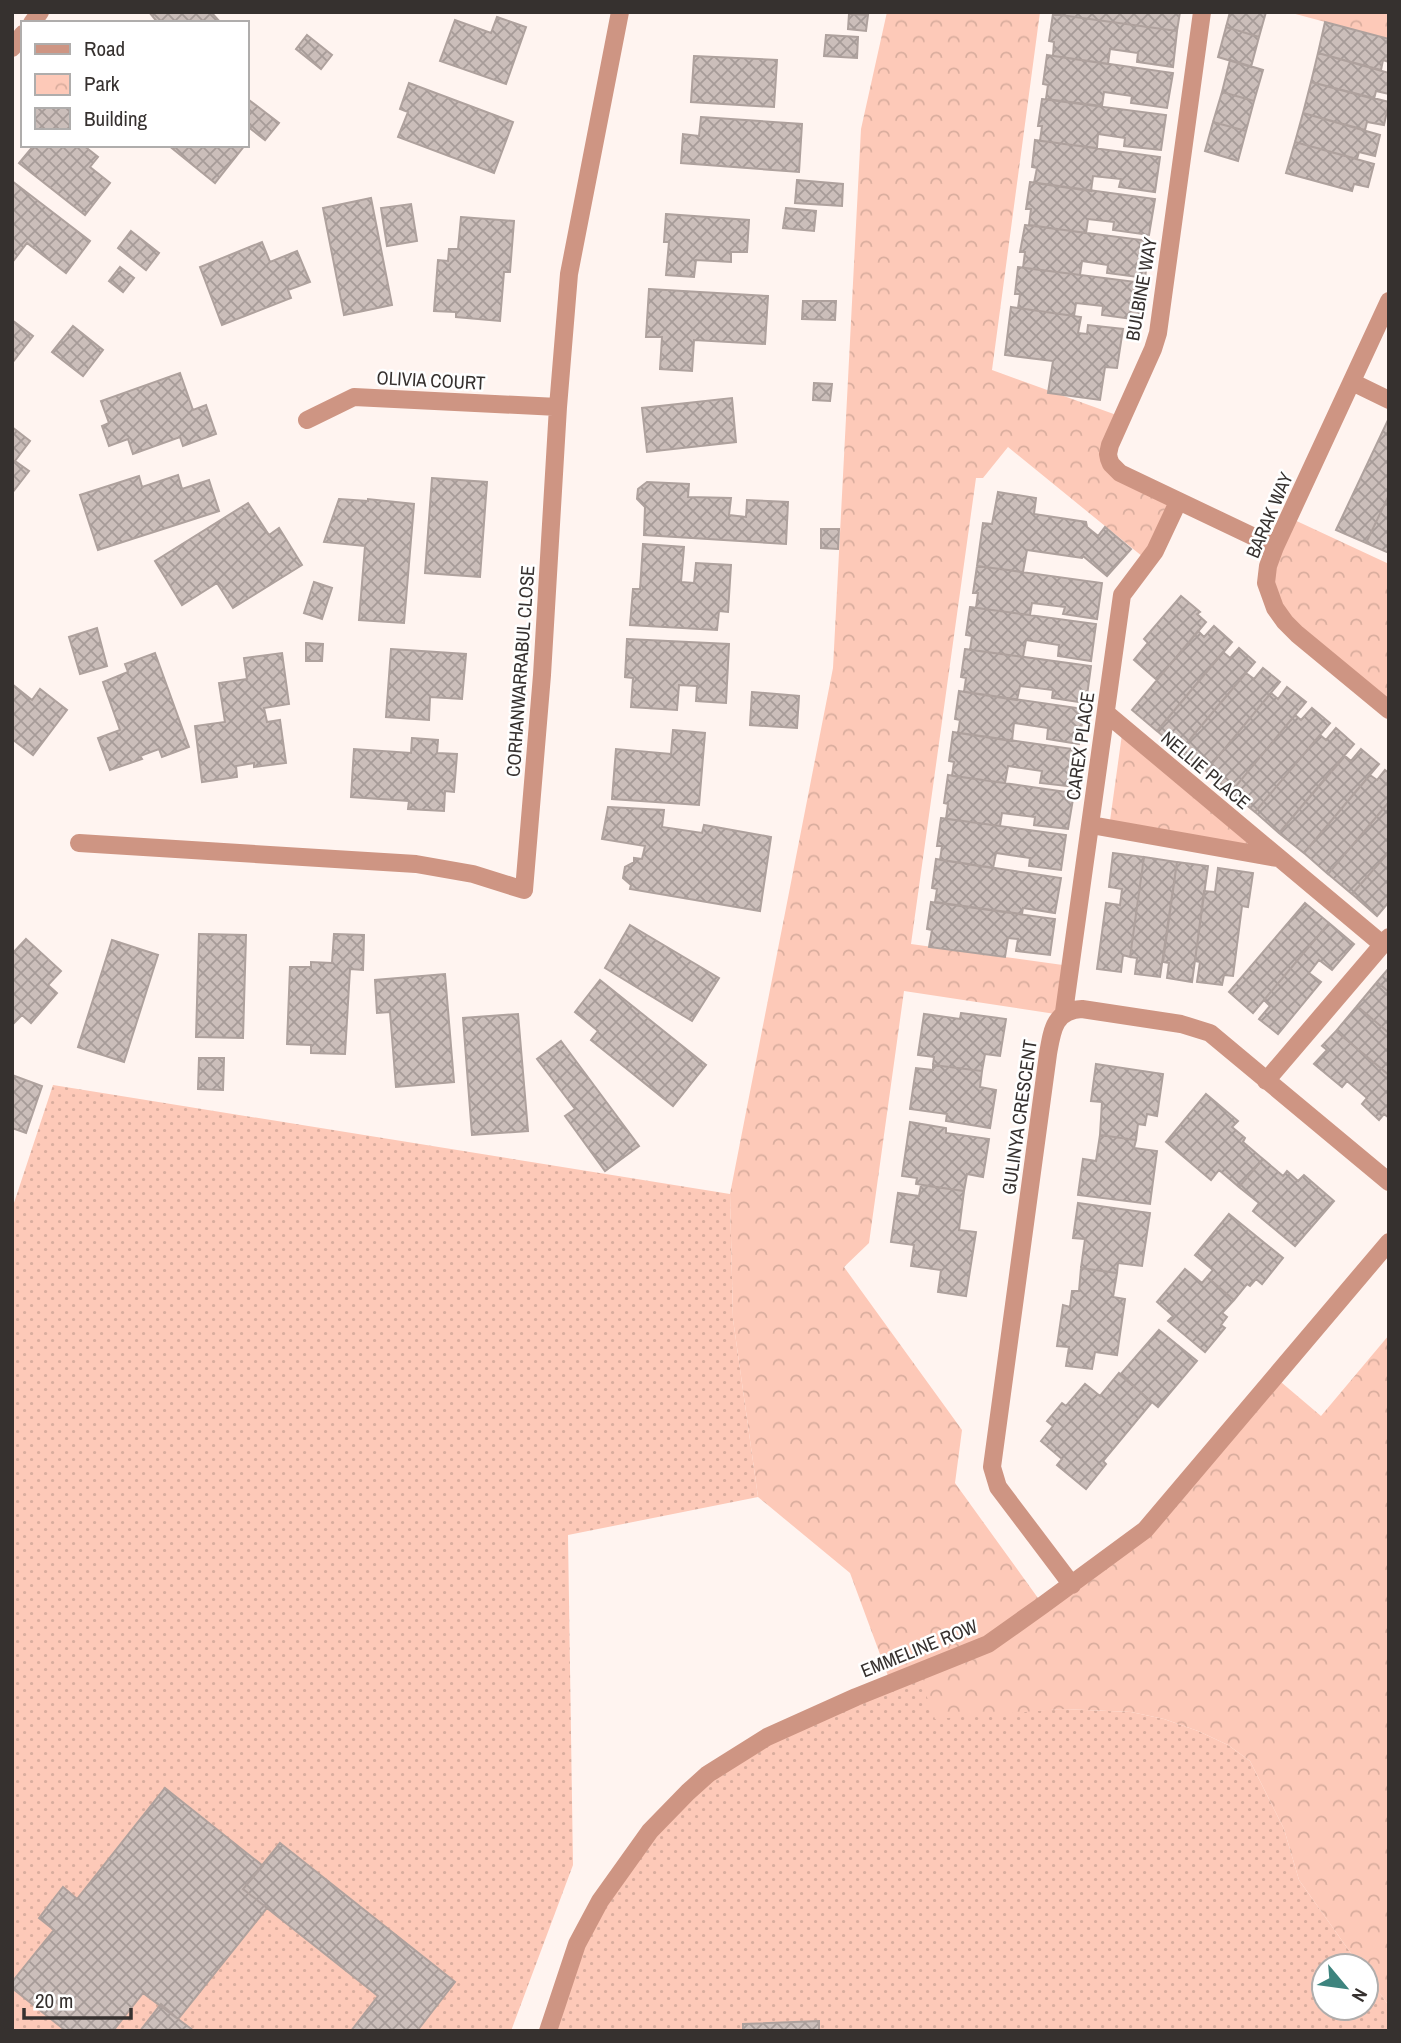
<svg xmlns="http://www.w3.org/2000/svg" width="1401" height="2043" font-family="'Archivo Narrow',sans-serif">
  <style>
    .grass { fill: url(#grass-dots) }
    .park { fill: url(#park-crowns) }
    .building { fill: url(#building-cross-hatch); stroke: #aea19d; stroke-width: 2 }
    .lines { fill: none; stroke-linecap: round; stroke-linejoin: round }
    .minor { stroke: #ce9583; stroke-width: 18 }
    .labels { text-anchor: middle; stroke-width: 5; stroke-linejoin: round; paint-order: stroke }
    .street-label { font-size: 19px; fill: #36312f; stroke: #fff }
  </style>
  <defs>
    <pattern id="grass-dots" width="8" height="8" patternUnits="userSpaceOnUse" patternTransform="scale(1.75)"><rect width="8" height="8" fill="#fdc9b8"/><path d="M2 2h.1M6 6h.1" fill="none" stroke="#d9ad9e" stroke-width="1.8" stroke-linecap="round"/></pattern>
    <pattern id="park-crowns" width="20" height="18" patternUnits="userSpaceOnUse" patternTransform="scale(1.75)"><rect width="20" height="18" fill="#fdc9b8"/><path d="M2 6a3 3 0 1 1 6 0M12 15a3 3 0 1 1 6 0" fill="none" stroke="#d9ad9e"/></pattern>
    <pattern id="building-cross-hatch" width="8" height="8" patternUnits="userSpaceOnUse" patternTransform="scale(1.75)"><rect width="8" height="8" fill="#cbbeba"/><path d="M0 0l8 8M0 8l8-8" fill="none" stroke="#a69b98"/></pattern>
  </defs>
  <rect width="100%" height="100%" fill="#fff4f0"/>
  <path class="grass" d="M 53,1085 L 730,1194 L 733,1319 L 758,1497 L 568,1535 L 573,1865 L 511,2031 L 12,2031 L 12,1209 Z
    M 918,1673 L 1027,1711 L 1063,1709 L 1131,1712 L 1164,1719 L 1198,1731 L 1228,1745 L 1250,1761 L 1284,1829 L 1299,1880 L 1360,1966 L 1324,1966 L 1324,2008 L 1366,2008 L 1366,1974 L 1389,2006 L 1389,2031 L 548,2031 L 600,1901 L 708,1774 Z"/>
  <path class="park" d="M 887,12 L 1040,12 L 992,370 L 1122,417 L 1109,459 L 1178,502 L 1148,561 L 1008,447 L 983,478 L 976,478 L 911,944 L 1070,966 L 1062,1015 L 904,991 L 869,1243 L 844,1267 L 962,1430 L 955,1483 L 1043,1605 L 1145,1530 L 1275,1377 L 1321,1416 L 1389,1335 L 1389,2006 L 1366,1974 L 1366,1966 L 1360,1966 L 1299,1880 L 1284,1829 L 1250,1761 L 1228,1745 L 1198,1731 L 1164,1719 L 1131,1712 L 1063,1709 L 935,1719 L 918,1673 L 891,1684 L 850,1573 L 758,1497 L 733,1319 L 730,1194 L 833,668 L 861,129 Z
    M 1288,12 L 1389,12 L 1389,39 Z
    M 1288,517 L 1389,564 L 1389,710 L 1285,622 L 1268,566 Z
    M 1123,727 L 1280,858 L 1109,828 Z"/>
  <path class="building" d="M 149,12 L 211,12 L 221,23 L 158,23 Z
    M 1053,12 L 1180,12 L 1177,31 L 1053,14 Z
    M 1230,12 L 1266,12 L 1259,37 L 1226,27 Z
    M 849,14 L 868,15 L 866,31 L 848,29 Z
    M 1053,14 L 1177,31 L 1173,67 L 1137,62 L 1138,53 L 1110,49 L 1108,64 L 1053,56 L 1054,42 L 1049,41 Z
    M 497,17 L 526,27 L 506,84 L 440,61 L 455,20 L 491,33 Z
    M 1325,22 L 1389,39 L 1389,62 L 1383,60 L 1381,70 L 1318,53 Z
    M 1226,27 L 1259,37 L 1251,67 L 1218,57 Z
    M 307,35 L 332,55 L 321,69 L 296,49 Z
    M 826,35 L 858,37 L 857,58 L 824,56 Z
    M 1318,53 L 1389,73 L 1389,94 L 1376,91 L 1374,99 L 1311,82 Z
    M 1047,55 L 1173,73 L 1167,108 L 1131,103 L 1132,96 L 1104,92 L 1102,106 L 1046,99 L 1048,85 L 1043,84 Z
    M 694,56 L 777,60 L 774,107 L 691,102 Z
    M 1230,60 L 1263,70 L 1254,101 L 1222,92 Z
    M 1311,82 L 1389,102 L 1384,125 L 1367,122 L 1365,130 L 1303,113 Z
    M 409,83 L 513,122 L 494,173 L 398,137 L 408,112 L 400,109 Z
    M 1222,92 L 1254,101 L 1246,131 L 1213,122 Z
    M 1042,99 L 1166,115 L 1161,150 L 1124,146 L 1125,138 L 1098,134 L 1097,148 L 1040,141 L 1042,126 L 1038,126 Z
    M 249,100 L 279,123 L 265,140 L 247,126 L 247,102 Z
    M 1303,113 L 1380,135 L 1375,156 L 1359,152 L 1357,159 L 1295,142 Z
    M 701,117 L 802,124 L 799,172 L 681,163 L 683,134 L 699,136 Z
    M 1213,122 L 1246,131 L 1238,161 L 1205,151 Z
    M 1035,140 L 1160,157 L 1155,192 L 1119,187 L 1121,179 L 1093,176 L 1091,191 L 1034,183 L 1037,168 L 1032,167 Z
    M 1295,142 L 1374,164 L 1368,187 L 1354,184 L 1352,191 L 1286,173 Z
    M 34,145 L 83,145 L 98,157 L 90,167 L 110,183 L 85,215 L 19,163 Z
    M 168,145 L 245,145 L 215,183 Z
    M 797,180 L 843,184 L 842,206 L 795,203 Z
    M 12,181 L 90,241 L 66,273 L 27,243 L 14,260 L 12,258 Z
    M 1030,182 L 1155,199 L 1149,235 L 1113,230 L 1114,222 L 1088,219 L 1086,233 L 1029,225 L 1031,209 L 1026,209 Z
    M 371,198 L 392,305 L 344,315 L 323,208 Z
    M 411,204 L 417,241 L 387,246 L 381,208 Z
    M 786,208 L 816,211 L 814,231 L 783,228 Z
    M 666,214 L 749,220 L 747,252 L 731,252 L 731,262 L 696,260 L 694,277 L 666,275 L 669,242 L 664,242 Z
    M 461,217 L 514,221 L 510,272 L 504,272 L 500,321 L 456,317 L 456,312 L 434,311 L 438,260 L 448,261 L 449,249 L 458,249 Z
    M 1025,225 L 1150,241 L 1145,278 L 1107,273 L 1108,265 L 1082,261 L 1080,275 L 1023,268 L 1025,252 L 1020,252 Z
    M 131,231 L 159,253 L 146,270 L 118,248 Z
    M 262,242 L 270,262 L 297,251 L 310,282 L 288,290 L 291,298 L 222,325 L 200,267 Z
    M 120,267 L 134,278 L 123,292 L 109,281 Z
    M 1018,267 L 1144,283 L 1139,320 L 1102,315 L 1103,306 L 1076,303 L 1074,316 L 1018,308 L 1020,294 L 1015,294 Z
    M 649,289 L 768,296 L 765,344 L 694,340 L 692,371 L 660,369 L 662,337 L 646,337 Z
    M 803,301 L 836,301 L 835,320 L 802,319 Z
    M 1011,307 L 1081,317 L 1078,333 L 1087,334 L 1088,325 L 1123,329 L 1117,368 L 1105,367 L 1100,400 L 1048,393 L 1053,361 L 1005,355 Z
    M 12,320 L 33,336 L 12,363 Z
    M 73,326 L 103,350 L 83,376 L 52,352 Z
    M 180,373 L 193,410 L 206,405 L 216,434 L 183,446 L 180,437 L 133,454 L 128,439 L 109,446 L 102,426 L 109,423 L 101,401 Z
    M 814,383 L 832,384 L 830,401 L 813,400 Z
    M 732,398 L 736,442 L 647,452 L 642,408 Z
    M 1389,418 L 1389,495 L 1366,543 L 1336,530 Z
    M 12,427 L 30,441 L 15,461 L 29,471 L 12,493 Z
    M 178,475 L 182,489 L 209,480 L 219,511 L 98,550 L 80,495 L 139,476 L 142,487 Z
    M 432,478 L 487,482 L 480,577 L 425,573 Z
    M 647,482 L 689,484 L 688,497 L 731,498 L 729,515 L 746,517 L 747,500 L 788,502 L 786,544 L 644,535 L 645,507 L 637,499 L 638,489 Z
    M 998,492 L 1036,498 L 1034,514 L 1086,522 L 1087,527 L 1098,536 L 1105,527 L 1131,549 L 1107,576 L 1083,556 L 1082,558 L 1027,550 L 1023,572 L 977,566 L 983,523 L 992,524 Z
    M 1389,495 L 1389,553 L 1366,543 Z
    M 339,499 L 368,501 L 368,499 L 414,504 L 404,623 L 359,620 L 365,546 L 324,542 Z
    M 248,503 L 269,535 L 279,528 L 302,565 L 233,608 L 217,583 L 182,605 L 155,561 Z
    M 821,529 L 839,529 L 838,549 L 821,548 Z
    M 643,544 L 684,547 L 681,582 L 694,583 L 696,563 L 731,565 L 728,612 L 719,611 L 717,630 L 630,625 L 633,589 L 640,589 Z
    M 977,566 L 1102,583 L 1097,619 L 1063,614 L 1065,607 L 1032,603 L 1030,615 L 976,608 L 978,593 L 973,593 Z
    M 314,582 L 332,588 L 322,619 L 304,613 Z
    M 1181,596 L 1200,612 L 1197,614 L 1206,622 L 1157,680 L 1134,660 L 1148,643 L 1144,639 Z
    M 970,607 L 1096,624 L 1091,661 L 1058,656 L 1059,645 L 1026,640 L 1023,657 L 970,650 L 972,636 L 966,635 Z
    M 1214,626 L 1232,642 L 1157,731 L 1132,710 L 1198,631 L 1204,637 Z
    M 97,628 L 107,666 L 80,674 L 69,637 Z
    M 627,639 L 729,644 L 726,703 L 696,701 L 697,686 L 679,685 L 677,710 L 631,707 L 633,678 L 625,677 Z
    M 306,643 L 323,644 L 322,661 L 306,661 Z
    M 1239,648 L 1255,662 L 1180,751 L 1157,731 L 1223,652 L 1230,658 Z
    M 391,649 L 466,654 L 462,699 L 430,697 L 429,720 L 386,717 Z
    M 965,649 L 1091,666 L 1086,703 L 1052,698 L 1053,690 L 1020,686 L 1017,700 L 964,692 L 966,678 L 961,677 Z
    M 155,653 L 189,747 L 162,757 L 159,749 L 140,756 L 142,759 L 110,770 L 98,738 L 120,730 L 103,682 L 128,672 L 125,664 Z
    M 282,653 L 289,704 L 264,708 L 267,722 L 280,720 L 286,763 L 254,767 L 254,763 L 236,766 L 237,777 L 202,782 L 195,726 L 225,722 L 219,683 L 247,679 L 244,658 Z
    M 1263,668 L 1280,682 L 1206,771 L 1180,751 L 1246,673 L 1254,679 Z
    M 12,684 L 32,700 L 40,689 L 67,710 L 33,755 L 12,739 Z
    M 1287,687 L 1306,702 L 1231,792 L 1206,771 L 1271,693 L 1278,699 Z
    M 959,691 L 1084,709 L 1079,744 L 1047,739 L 1048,728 L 1014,723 L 1012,741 L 958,733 L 960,720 L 955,719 Z
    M 752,692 L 799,696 L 797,728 L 750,725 Z
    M 1312,708 L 1330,723 L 1255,812 L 1231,792 L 1295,715 L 1301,720 Z
    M 1336,728 L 1354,744 L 1279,833 L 1255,812 L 1320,735 L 1326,740 Z
    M 673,730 L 705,733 L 699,805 L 612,799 L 616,749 L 671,754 Z
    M 953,732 L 1080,750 L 1075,787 L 1040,783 L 1042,771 L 1008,766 L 1005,783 L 952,776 L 954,762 L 949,761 Z
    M 412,738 L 438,740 L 437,753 L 457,754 L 454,792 L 445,791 L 444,811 L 408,809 L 409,801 L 351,797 L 354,749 L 411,753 Z
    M 1361,749 L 1379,764 L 1304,853 L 1279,833 L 1345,756 L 1351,761 Z
    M 1385,770 L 1389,773 L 1389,802 L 1328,874 L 1304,853 L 1370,775 L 1377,780 Z
    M 948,775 L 1074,793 L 1068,829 L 1034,825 L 1035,817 L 1002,813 L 1000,826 L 946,819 L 948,804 L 944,803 Z
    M 1389,802 L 1389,852 L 1352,894 L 1328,874 Z
    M 608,807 L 664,810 L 662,827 L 702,833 L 704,825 L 771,837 L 760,911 L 630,889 L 631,885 L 623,878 L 625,867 L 634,862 L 634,858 L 642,859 L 645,846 L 602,839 Z
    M 941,818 L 1066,835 L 1061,870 L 1029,866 L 1030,858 L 996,853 L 993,868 L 940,860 L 942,846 L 937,846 Z
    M 1389,852 L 1389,902 L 1377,916 L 1352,894 Z
    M 1113,853 L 1144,857 L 1130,957 L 1123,955 L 1121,972 L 1097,969 L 1106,903 L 1120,905 L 1122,889 L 1109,887 Z
    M 1144,857 L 1177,862 L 1160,977 L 1135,974 L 1137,958 L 1130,957 Z
    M 936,859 L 1061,878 L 1055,913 L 1023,908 L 1022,914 L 935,902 L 937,889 L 932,888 Z
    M 1177,862 L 1208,866 L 1192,982 L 1167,978 L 1169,963 L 1163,962 Z
    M 1218,868 L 1253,873 L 1248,907 L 1242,906 L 1233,976 L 1224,975 L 1222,985 L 1197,982 L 1200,962 L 1195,961 L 1204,891 L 1215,892 Z
    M 931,902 L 1055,919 L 1050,955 L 1016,951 L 1018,939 L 1008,938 L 1005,957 L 929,947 L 932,930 L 927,929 Z
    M 1305,903 L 1329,923 L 1253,1013 L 1229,992 Z
    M 1329,923 L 1354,944 L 1332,970 L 1319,960 L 1309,973 L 1321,982 L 1278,1034 L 1259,1019 L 1270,1006 L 1264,1000 Z
    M 630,925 L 719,978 L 692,1021 L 605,968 Z
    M 199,934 L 246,935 L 243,1038 L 196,1037 Z
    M 334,934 L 364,935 L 363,970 L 350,969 L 345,1054 L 311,1053 L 311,1045 L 287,1044 L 290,967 L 311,967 L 311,962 L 332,963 Z
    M 26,939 L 61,971 L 48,985 L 57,993 L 31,1023 L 22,1015 L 12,1025 L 12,954 Z
    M 112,940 L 158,955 L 124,1062 L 78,1047 Z
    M 1389,968 L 1389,992 L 1377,982 Z
    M 445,974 L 454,1082 L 396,1087 L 390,1012 L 377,1013 L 375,980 Z
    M 600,980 L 706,1065 L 673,1106 L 591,1040 L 598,1031 L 575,1012 Z
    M 1377,982 L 1389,992 L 1389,1033 L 1357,1006 Z
    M 1357,1006 L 1389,1033 L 1389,1075 L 1336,1031 Z
    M 961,1013 L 1006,1019 L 1000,1056 L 985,1054 L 982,1071 L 933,1065 L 934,1057 L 918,1055 L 924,1014 L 960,1019 Z
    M 518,1014 L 528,1131 L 472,1135 L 463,1018 Z
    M 1336,1031 L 1389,1075 L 1389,1118 L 1384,1114 L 1379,1120 L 1362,1104 L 1367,1098 L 1347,1081 L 1342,1087 L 1314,1064 L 1327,1050 L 1322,1046 Z
    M 561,1041 L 639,1146 L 605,1171 L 565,1116 L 575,1109 L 537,1059 Z
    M 199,1058 L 224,1058 L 223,1090 L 198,1089 Z
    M 1096,1064 L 1163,1074 L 1157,1116 L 1147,1114 L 1145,1125 L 1138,1124 L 1136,1140 L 1100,1135 L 1102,1102 L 1091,1101 Z
    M 933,1065 L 982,1071 L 980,1087 L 996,1090 L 990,1128 L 946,1121 L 947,1114 L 910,1109 L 916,1068 L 933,1070 Z
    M 12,1075 L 42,1086 L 26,1133 L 12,1128 Z
    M 1206,1094 L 1238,1121 L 1232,1127 L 1245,1138 L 1243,1142 L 1263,1159 L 1239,1187 L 1219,1170 L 1211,1180 L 1166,1142 Z
    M 910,1122 L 946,1128 L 946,1133 L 989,1139 L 983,1177 L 967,1174 L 964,1191 L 916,1184 L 917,1178 L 902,1176 Z
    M 1100,1135 L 1136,1140 L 1134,1148 L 1157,1151 L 1150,1204 L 1078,1195 L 1083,1159 L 1096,1161 Z
    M 1263,1159 L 1283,1176 L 1287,1171 L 1298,1181 L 1304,1175 L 1334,1201 L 1295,1246 L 1253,1211 L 1259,1203 L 1239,1187 Z
    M 921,1185 L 964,1191 L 959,1230 L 976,1232 L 966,1296 L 938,1292 L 941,1270 L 911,1266 L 914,1245 L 891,1242 L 898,1193 L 919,1196 Z
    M 1078,1203 L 1150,1213 L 1142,1266 L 1118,1263 L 1117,1273 L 1081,1268 L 1085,1239 L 1073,1238 Z
    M 1229,1214 L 1283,1258 L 1262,1284 L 1256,1279 L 1250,1286 L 1247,1284 L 1234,1300 L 1207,1277 L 1213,1270 L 1195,1255 Z
    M 1081,1268 L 1117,1273 L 1113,1297 L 1125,1299 L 1117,1355 L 1095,1352 L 1092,1369 L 1066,1366 L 1069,1347 L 1057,1346 L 1063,1305 L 1070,1307 L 1072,1291 L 1079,1291 Z
    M 1185,1269 L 1202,1283 L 1207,1277 L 1234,1300 L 1222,1313 L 1227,1317 L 1221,1325 L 1225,1328 L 1205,1352 L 1168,1321 L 1173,1316 L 1157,1302 Z
    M 1159,1330 L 1197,1361 L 1158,1407 L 1120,1375 Z
    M 1119,1373 L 1152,1402 L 1103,1461 L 1106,1464 L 1086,1489 L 1057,1465 L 1062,1459 L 1041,1441 L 1053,1426 L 1047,1421 L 1062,1403 L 1066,1406 L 1085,1384 L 1100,1396 Z
    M 165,1788 L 263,1866 L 243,1889 L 267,1908 L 178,2019 L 143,1993 L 113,2031 L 66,2031 L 12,1988 L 12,1982 L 54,1930 L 39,1918 L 63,1887 L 77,1899 Z
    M 280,1843 L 455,1982 L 417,2031 L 351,2031 L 378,1996 L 243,1889 Z
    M 161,2004 L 178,2019 L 194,2031 L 140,2031 Z
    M 819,2021 L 819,2031 L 743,2031 L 743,2024 Z"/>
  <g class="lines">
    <path class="minor" d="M 1202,12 L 1158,333 L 1153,349 L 1110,445 L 1108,454 L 1109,459 L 1111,464 L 1120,473 L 1275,547
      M 32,23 L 40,12
      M 12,48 L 23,34
      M 1389,301 L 1275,547 L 1268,566 L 1266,583 L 1275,608 L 1285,622 L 1297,634 L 1389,710
      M 1352,382 L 1389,400
      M 307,420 L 354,397 L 558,407
      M 1106,713 L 1382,944
      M 1091,825 L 1277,858
      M 79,843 L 416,864 L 473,874 L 524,890 L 542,675 L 558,407 L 569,274 L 620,12
      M 1064,1012 L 1122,595 L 1155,551 L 1178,502
      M 1266,1081 L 1389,937
      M 1072,1585 L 998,1487 L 992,1467 L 1048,1054 C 1052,1031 1054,1010 1082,1009 L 1181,1024 L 1210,1033 L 1389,1182
      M 548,2031 L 577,1944 L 600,1901 L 650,1831 L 688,1792 L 708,1774 L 767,1737 L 856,1697 L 988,1644 L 1043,1605 L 1145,1530 L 1389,1242"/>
  </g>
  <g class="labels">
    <g class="street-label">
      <text transform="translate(1141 289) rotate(-80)" y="7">BULBINE WAY</text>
      <text transform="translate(431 380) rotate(3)" y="7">OLIVIA COURT</text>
      <text transform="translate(1269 515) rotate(-67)" y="7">BARAK WAY</text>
      <text transform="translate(520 671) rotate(-86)" y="7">CORHANWARRABUL CLOSE</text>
      <text transform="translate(1080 746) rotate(-82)" y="7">CAREX PLACE</text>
      <text transform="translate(1206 770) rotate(40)" y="7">NELLIE PLACE</text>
      <text transform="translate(1019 1117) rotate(-82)" y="7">GULINYA CRESCENT</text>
      <text transform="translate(919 1648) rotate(-22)" y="7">EMMELINE ROW</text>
    </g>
  </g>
  <rect width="1401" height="2043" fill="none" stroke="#36312f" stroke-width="28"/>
  <rect x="21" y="21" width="228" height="126" fill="#ffffff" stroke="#afadac" stroke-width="2"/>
  <rect x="35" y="44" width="35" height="10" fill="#ce9583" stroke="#afadac" stroke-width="2"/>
  <text x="84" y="56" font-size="21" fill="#36312f">Road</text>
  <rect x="35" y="74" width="35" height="21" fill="url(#park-crowns)" stroke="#afadac" stroke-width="2"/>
  <text x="84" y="91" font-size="21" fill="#36312f">Park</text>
  <rect x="35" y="108" width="35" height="21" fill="url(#building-cross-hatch)" stroke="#afadac" stroke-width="2"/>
  <text x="84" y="126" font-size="21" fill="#36312f">Building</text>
  <g transform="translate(1345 1987) rotate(119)"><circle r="33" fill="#ffffff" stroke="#afadac" stroke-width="2"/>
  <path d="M0-5L12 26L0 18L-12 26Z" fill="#3d847e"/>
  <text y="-10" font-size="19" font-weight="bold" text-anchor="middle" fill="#36312f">N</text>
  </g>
  <path d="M24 2008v10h107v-10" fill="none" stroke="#36312f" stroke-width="3.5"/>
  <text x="35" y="2008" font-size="21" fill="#36312f" stroke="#ffffff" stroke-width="5" paint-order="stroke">20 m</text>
</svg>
